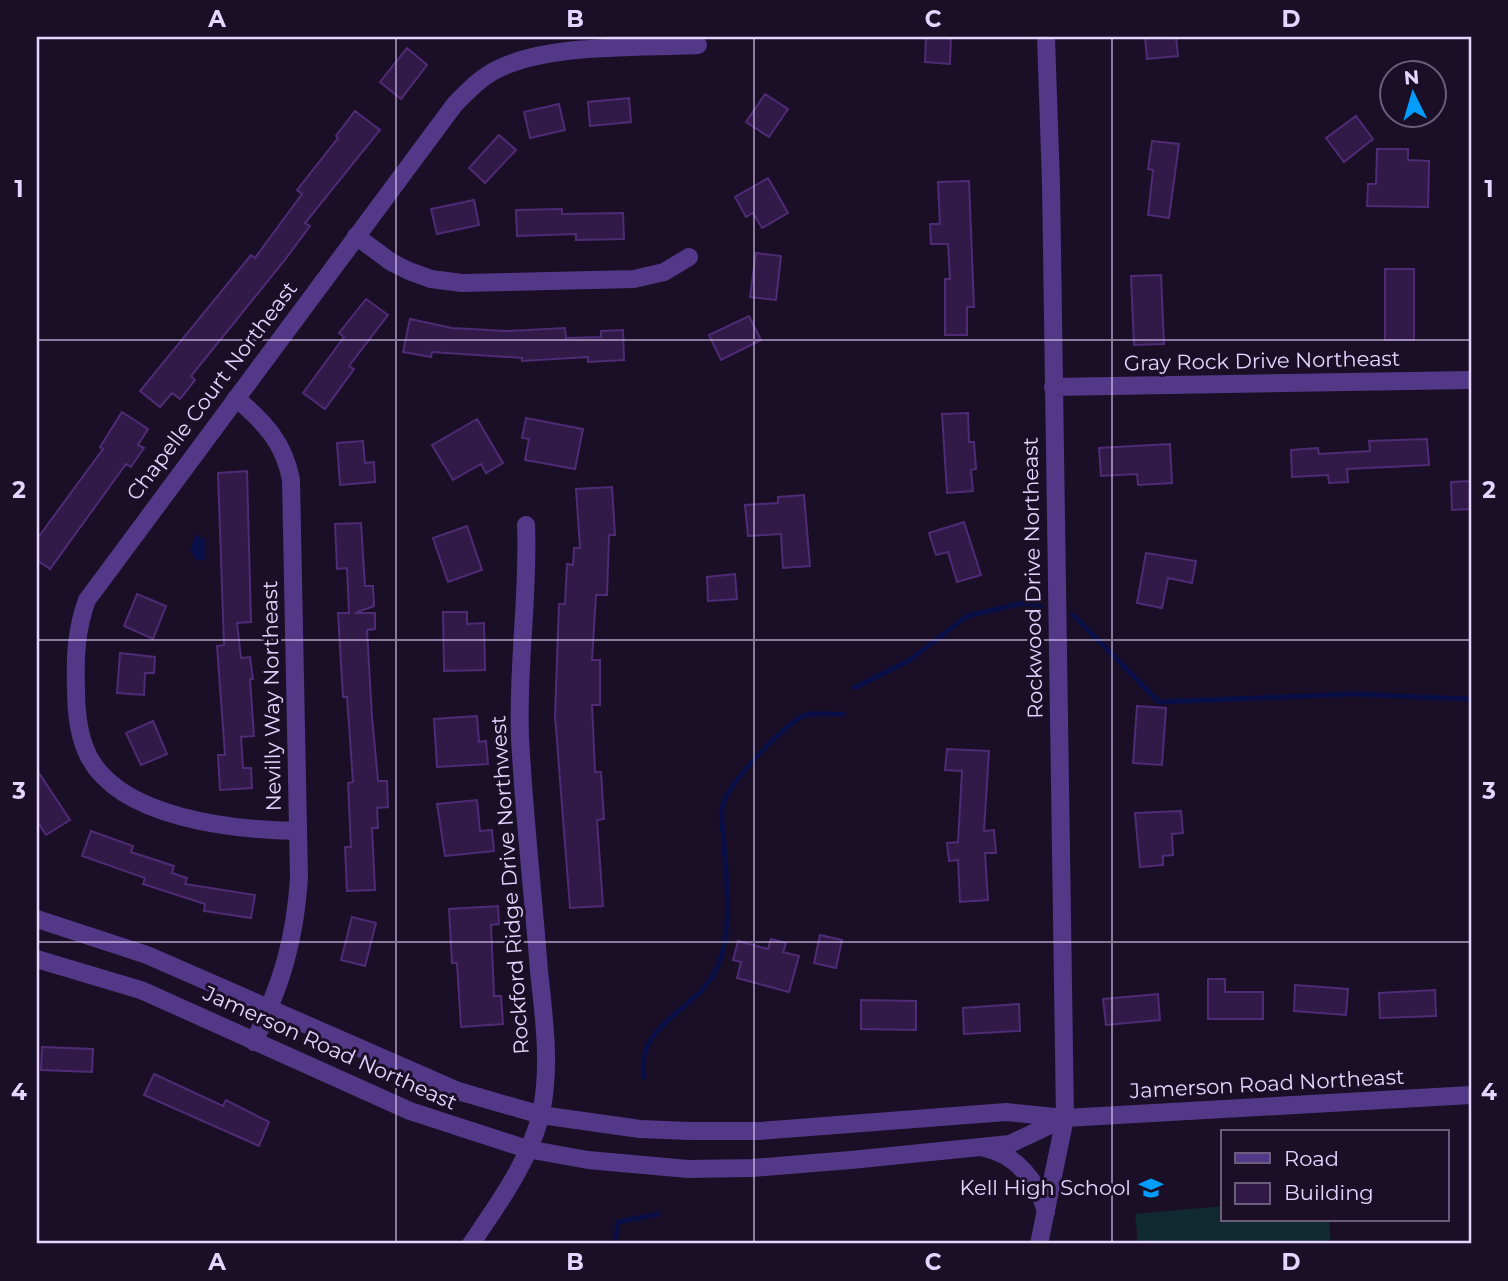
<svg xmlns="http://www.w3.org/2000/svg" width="1508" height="1281" font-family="Montserrat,sans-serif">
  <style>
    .green { fill: #112931 }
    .water { fill: #090e46 }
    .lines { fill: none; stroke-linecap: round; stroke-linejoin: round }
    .stream { stroke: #090e46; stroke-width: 5 }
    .building { fill: #311a48; stroke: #4f2b75; stroke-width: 2 }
    .minor { stroke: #523887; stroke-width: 18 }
    .grid { fill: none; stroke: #e5d5ff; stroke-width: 2; stroke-opacity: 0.55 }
    .labels { text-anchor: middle; stroke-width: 6; stroke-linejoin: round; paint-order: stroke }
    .street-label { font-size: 21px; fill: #e5d5ff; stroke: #1a0f27 }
    .poi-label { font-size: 21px; fill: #e5d5ff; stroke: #1a0f27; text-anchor: end }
    .neatline { fill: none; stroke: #e5d5ff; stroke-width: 2.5 }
    .grid-label { font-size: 23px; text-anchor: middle; font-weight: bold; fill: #e5d5ff }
  </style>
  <rect width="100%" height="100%" fill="#1a0f27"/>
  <path class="green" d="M 1223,1206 L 1223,1220 L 1329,1220 L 1331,1244 L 1138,1244 L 1135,1214 Z"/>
  <path class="water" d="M 196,534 L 205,540 L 206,559 L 197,561 L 190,550 Z"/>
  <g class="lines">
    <path class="stream" d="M 1073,615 L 1159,702 L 1352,694 L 1470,699
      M 854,688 L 910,660 L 967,616 L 1023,603 L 1041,607
      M 644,1077 C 635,1020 702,1011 719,963 C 733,924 726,882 724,841 C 723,831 721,819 722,809 C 725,785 780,730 801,717 C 810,711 832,715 843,714
      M 615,1244 L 618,1222 L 658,1214"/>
  </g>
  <path class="building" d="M 926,37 L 951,37 L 950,64 L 925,62 Z
    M 1145,37 L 1176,37 L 1178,56 L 1147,59 Z
    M 407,48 L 427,65 L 401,99 L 380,82 Z
    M 765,94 L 788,109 L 769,137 L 746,122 Z
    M 629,98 L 631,122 L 590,126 L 588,102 Z
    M 559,104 L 565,130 L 530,138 L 524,112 Z
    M 355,111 L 380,130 L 305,223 L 310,226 L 284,261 L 191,376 L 195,380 L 180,399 L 172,393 L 160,407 L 140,391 L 251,255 L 255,258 L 302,194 L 297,190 L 338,138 L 336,136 Z
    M 1356,116 L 1373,139 L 1344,162 L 1326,138 Z
    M 499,135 L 516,150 L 485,183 L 469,168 Z
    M 1152,141 L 1179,144 L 1169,218 L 1148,215 L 1153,170 L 1148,169 Z
    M 1377,149 L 1408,149 L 1408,160 L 1429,161 L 1428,207 L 1367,206 L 1368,184 L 1376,184 Z
    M 768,178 L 788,213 L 762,228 L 753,213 L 746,217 L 735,197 Z
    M 969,181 L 974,307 L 967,307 L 967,335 L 945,335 L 945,279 L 950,279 L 948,244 L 931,244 L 930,224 L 940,224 L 938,182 Z
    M 474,200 L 479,225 L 437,234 L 431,209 Z
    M 562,209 L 562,214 L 623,213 L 624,239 L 576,240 L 576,234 L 517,236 L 516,210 Z
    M 756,253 L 781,256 L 776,300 L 750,297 Z
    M 1385,269 L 1414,269 L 1414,340 L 1385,340 Z
    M 1161,275 L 1164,344 L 1134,345 L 1131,276 Z
    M 366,299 L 388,315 L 349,366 L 354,369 L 325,409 L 303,393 L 344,337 L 339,333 Z
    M 749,316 L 761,340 L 721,360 L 709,335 Z
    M 410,319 L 452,328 L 507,331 L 565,328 L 566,338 L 601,337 L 601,331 L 623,330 L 624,360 L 588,362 L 588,357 L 522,361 L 522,358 L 432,352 L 431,357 L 403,352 Z
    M 122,412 L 148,429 L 138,445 L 144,448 L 131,467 L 126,464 L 50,569 L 37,560 L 37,539 L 103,449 L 100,447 Z
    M 968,413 L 969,442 L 974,442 L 976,469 L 971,470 L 973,491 L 947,493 L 942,414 Z
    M 526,418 L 583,429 L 575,469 L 525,460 L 529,439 L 522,438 Z
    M 477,419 L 503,463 L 486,473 L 481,464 L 453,480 L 432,445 Z
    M 1427,439 L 1429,465 L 1347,469 L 1348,482 L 1329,483 L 1328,475 L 1292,477 L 1291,450 L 1318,448 L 1319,454 L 1370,451 L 1369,441 Z
    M 363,441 L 365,463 L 374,462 L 375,482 L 340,485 L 337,443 Z
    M 1170,444 L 1172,483 L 1138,485 L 1137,474 L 1101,476 L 1099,448 Z
    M 247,471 L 251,622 L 237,623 L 241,658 L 250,657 L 253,679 L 250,679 L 254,736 L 241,737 L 243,768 L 251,768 L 252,788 L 220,790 L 218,755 L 225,755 L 217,646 L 224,645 L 218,473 Z
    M 1471,481 L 1471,509 L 1452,510 L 1451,482 Z
    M 612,487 L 615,535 L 609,535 L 607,595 L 596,595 L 592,660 L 600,660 L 600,705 L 592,705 L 595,772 L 601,772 L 604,819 L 597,820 L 603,906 L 570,908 L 555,716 L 559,604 L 565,604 L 567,564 L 573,565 L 574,548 L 580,548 L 576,489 Z
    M 804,495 L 810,566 L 783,568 L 781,534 L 748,536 L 745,505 L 778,503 L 778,497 Z
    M 964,522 L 981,575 L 957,582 L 948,552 L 936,555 L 929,533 Z
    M 361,523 L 365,586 L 373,586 L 374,606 L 355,613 L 375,613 L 375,629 L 367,630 L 372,717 L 378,781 L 387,781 L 388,807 L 377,808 L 378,828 L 372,828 L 375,890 L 347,891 L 345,847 L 351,847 L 348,783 L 353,782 L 347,697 L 343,697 L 338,613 L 349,613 L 347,568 L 337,569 L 335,524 Z
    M 467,526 L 482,570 L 448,582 L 433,538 Z
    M 1146,553 L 1196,561 L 1192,583 L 1168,578 L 1162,608 L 1137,603 Z
    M 735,574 L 737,599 L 708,601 L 707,577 Z
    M 137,594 L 166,606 L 153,639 L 124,626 Z
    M 443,612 L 467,612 L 467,624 L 484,623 L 485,670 L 444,671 Z
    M 120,653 L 155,657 L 154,673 L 145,673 L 144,695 L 117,693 Z
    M 1137,706 L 1166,708 L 1162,765 L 1133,763 Z
    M 477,716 L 479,742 L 486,741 L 488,764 L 437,767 L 434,719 Z
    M 153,721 L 167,754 L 141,765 L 126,733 Z
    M 947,749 L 989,751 L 984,831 L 994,830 L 996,853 L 985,853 L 988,900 L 960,902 L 958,860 L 949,861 L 947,843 L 958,842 L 962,771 L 945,770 Z
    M 37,770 L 70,820 L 46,835 L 37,821 Z
    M 477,800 L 480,831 L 492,830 L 494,851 L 445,856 L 437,804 Z
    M 1181,811 L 1183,833 L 1172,834 L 1173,855 L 1163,856 L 1163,865 L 1140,867 L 1135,813 Z
    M 91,831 L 133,846 L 131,852 L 174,866 L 172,873 L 187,878 L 185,884 L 255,895 L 251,918 L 204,911 L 205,904 L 143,884 L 145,878 L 82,856 Z
    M 498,906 L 499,924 L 491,925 L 494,996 L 501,996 L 503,1024 L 461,1027 L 457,963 L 452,963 L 449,909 Z
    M 352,917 L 376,923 L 365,966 L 341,960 Z
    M 820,935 L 842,940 L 836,968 L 814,963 Z
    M 771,939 L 786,943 L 783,952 L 799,956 L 789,992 L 737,978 L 741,962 L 733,960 L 738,941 L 768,949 Z
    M 1208,979 L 1225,979 L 1225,992 L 1263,992 L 1263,1019 L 1208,1019 Z
    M 1295,985 L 1348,989 L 1346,1015 L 1294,1011 Z
    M 1435,990 L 1436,1016 L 1380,1018 L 1379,993 Z
    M 1158,994 L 1160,1020 L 1106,1025 L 1103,999 Z
    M 861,1000 L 916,1001 L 916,1030 L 861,1029 Z
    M 1019,1004 L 1020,1031 L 964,1034 L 963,1008 Z
    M 42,1047 L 93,1049 L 92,1072 L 41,1070 Z
    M 154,1074 L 223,1106 L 226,1100 L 269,1122 L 259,1146 L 144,1095 Z"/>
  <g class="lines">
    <path class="minor" d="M 356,236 L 391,262 L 409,271 L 431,279 L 462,283 L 634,279 L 664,272 L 689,257
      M 1053,387 L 1471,380
      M 236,398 C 264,422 284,442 291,480 L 299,878 C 295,941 281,985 254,1042
      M 298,831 C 235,830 122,819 89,757 C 78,736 76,712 76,689 C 75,657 76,630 87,600 L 455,104 C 468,91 480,78 496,70 C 547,43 640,48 698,45
      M 37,919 L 147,955 L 458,1091 L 541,1115 L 640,1129 L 690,1131 L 760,1131 L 1006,1112 L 1065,1118 L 1471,1095
      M 37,959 L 141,990 L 410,1111 L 527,1149 L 588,1160 L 688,1169 L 752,1168 L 851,1160 L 1010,1144 L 1065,1118
      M 984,1148 C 1016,1154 1038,1182 1046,1212
      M 471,1244 C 498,1204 530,1161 541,1113 C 551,1067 544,1018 539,971 C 533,893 524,815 520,738 C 517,667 529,596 526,525
      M 1039,1244 L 1065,1118 L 1051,184 L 1046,37"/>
  </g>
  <path class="grid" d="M 396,37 L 396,1244M 754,37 L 754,1244M 1112,37 L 1112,1244M 37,340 L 1471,340M 37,640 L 1471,640M 37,942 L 1471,942"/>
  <defs>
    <g id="school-bare" transform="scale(1.89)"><path d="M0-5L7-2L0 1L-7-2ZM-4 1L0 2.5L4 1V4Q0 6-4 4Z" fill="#019dff" stroke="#1a0f27" stroke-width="2.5" paint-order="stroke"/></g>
  </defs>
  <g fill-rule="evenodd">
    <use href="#school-bare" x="1151" y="1188"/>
  </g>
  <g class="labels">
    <g class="street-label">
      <text transform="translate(1262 361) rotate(-1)" y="7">Gray Rock Drive Northeast</text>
      <text transform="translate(212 391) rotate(-53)" y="7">Chapelle Court Northeast</text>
      <text transform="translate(1033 578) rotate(-91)" y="7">Rockwood Drive Northeast</text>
      <text transform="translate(272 696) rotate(-91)" y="7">Nevilly Way Northeast</text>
      <text transform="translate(510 885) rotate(-94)" y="7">Rockford Ridge Drive Northwest</text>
      <text transform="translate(330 1048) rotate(24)" y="7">Jamerson Road Northeast</text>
      <text transform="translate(1267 1084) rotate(-3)" y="7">Jamerson Road Northeast</text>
    </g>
    <g class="poi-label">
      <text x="1131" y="1195">Kell High School</text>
    </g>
  </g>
  <rect width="1508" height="1281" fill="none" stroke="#1a0f27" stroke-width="77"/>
  <rect x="1221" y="1130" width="228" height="91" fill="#1a0f27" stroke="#6b5e7d" stroke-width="2"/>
  <rect x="1235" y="1153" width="35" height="10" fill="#523887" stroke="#6b5e7d" stroke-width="2"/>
  <text x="1284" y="1166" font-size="21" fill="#e5d5ff">Road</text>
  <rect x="1235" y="1183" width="35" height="21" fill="#311a48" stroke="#6b5e7d" stroke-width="2"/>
  <text x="1284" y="1200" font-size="21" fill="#e5d5ff">Building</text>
  <g transform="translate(1413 94) rotate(355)"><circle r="33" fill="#1a0f27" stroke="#6b5e7d" stroke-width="2"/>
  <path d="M0-5L12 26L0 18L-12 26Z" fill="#019dff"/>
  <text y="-10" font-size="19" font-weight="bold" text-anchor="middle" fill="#e5d5ff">N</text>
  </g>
  <rect x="38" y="38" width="1432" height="1204" class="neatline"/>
  <g class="grid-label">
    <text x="217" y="27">A</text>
    <text x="575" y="27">B</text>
    <text x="933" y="27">C</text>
    <text x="1291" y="27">D</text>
    <text x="19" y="197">1</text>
    <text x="1489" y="197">1</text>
    <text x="19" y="498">2</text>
    <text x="1489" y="498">2</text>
    <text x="19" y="799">3</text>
    <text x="1489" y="799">3</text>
    <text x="19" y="1100">4</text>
    <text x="1489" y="1100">4</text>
    <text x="217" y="1270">A</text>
    <text x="575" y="1270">B</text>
    <text x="933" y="1270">C</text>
    <text x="1291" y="1270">D</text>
  </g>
</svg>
